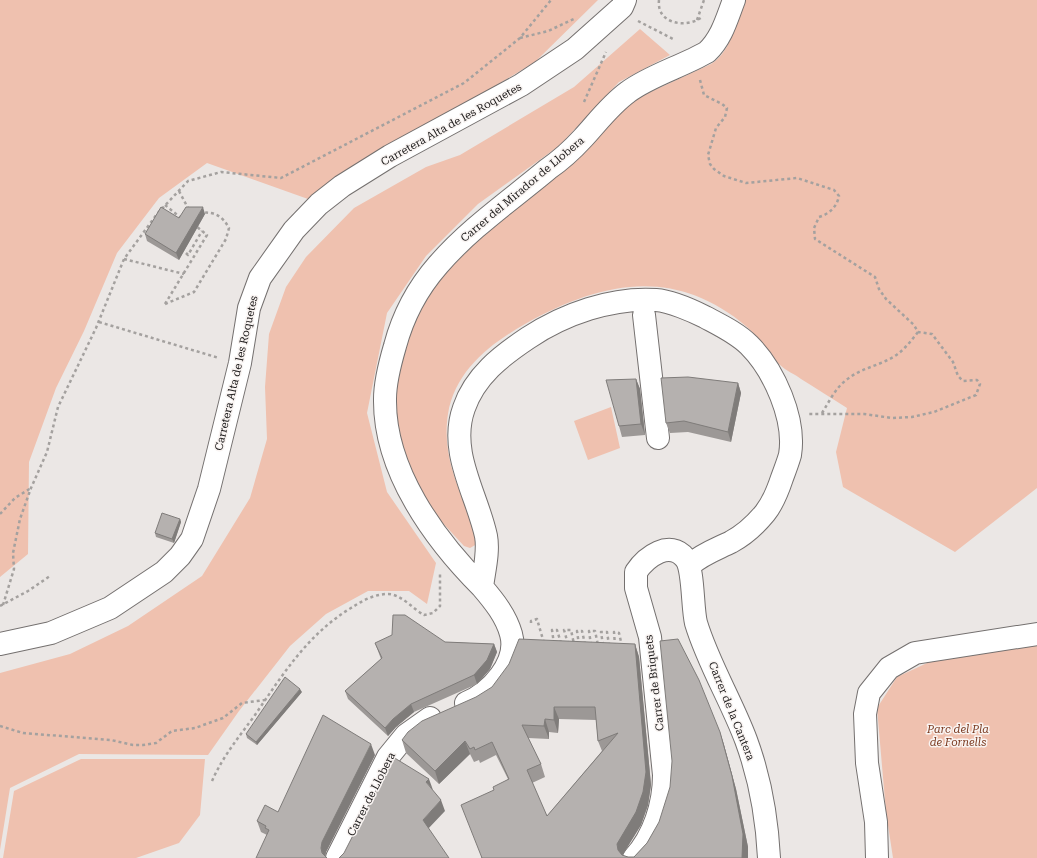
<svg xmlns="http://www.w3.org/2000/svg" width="1037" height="858" font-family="'Roboto Serif',serif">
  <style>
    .green { fill: #efc1af }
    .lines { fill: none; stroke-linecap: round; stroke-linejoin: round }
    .minor-casing { stroke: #74706f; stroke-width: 24 }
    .path { stroke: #a4a19f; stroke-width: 2.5; stroke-dasharray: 3 3; stroke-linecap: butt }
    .minor { stroke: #fff; stroke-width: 22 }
    .wall { fill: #9c9896; fill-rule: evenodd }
    .shaded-wall { fill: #7f7c7a }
    .building { fill: #b5b1af; stroke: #7f7c7a; fill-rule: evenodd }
    .labels { text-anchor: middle; stroke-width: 3; stroke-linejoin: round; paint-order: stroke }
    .street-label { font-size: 11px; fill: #222020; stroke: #f9f4f2 }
    .park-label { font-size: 11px; font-style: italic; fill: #7b3a20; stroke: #f9f4f2 }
  </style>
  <rect width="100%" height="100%" fill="#ebe7e5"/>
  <path class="green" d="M 0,0 L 598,0 L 535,62 L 308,199 L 207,163 L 159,198 L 117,253 L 84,331 L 56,388 L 29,462 L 28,554 L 0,577 Z
    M 744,0 L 1037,0 L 1037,488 L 955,552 L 843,487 L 836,452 L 847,408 C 831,398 816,388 801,379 C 795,374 786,371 780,365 C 776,362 774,357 771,353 C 764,344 756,335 747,327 C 675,266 602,281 525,324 C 490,344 455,371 448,414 C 443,446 452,473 464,502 C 470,516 476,528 477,544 L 470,548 L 464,546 L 428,507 L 421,495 L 400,442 L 393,396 L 415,312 L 446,268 L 631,101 L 711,64 C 732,51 736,22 744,0 Z
    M 640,29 L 670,55 L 619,82 L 559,146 L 478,204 L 426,256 L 387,313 L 367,413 L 387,492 L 436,563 L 427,604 L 409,591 L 368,591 L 326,614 L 290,646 L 239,711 L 208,755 L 79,754 L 10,788 L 0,850 L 0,673 L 70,654 L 128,626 L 202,576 L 250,498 L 267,439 L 265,387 L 269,334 L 286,287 L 306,257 L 354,208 L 426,167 L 460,155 L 574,87 Z
    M 611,407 L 620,448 L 588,460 L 574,421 Z
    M 1037,641 L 1037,858 L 893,858 L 886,812 L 877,708 L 897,677 L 940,657 Z
    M 81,759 L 205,759 L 200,815 L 179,843 L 136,858 L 3,858 L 14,791 Z"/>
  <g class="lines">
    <g class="minor-casing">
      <path id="minor" d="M 644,315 L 658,438
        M 482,587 C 434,539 384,470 385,399 C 385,381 390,363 395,346 C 403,316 417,289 438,265 C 470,228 511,200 548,169 C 561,160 572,150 583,138 C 597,123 610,105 628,92 C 649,76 683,66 707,52 C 722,38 727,18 734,0
        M 0,644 L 51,633 L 110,608 L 164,572 L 180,556 L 192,539 L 209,489 L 240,363 L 249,308 L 260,278 L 294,230 L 319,204 L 342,186 L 390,156 L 521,85 L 575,49 L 622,7 L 625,0
        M 466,703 C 490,693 519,663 511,634 C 506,616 494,601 482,587 C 484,571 489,552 486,536 C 477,494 448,452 464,408 C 475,376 501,356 528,338 C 564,314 612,297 656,300 C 670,301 693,311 705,317 C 720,325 737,333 749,345 C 774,370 796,419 790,455 C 788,462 785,470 782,478 C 778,490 773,503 765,513 C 756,524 744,535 731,542 C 717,549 702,554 690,565
        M 337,858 L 388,757 L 406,735 L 430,718
        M 634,858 C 654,836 664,804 664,775 L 650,637 L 636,588 L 636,572 C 646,557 670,539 685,558 C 694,568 692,607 696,623 C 708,663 731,700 746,740 C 760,778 767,818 769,858
        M 877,858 L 876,822 L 867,763 L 865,714 L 869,693 L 889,668 L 915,653 L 1037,634"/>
    </g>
    <path class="path" d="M 659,0 C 656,25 689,29 703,16
      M 697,20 L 704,0
      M 638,21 L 673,39
      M 520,38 L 548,31 L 574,19
      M 700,80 L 704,95 L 722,104 L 727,108 L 725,117 L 716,128 L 708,155 L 710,164 L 714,169 L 724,176 L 746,183 L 797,178 L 834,190 L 839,196 C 837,207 829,214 819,217 L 814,228 L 815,239 L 875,277 L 879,289 L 886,299 L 914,325 L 918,332 L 932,334 L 953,362 L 958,376 L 963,381 L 977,380 L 980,384 L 976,395 L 934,412 L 912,417 L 892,418 L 864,414 L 808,414
      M 584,102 L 606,52
      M 179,191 L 189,210
      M 165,205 L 181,218
      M 186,253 L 188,255 L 202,231
      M 124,259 L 184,274
      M 165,304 L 194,292 L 226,239 L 229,228 C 223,217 215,211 201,213
      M 165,304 L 207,235 L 196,226
      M 99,322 L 219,358
      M 822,413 C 829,402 835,389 845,381 C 860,368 879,366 895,356 C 904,350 911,341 918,332
      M 0,514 L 15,498 L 31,488
      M 3,605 L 14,569 L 13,553 L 20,519 L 31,488 L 47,452 L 58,407 L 96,328 L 124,259 L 157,214 L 188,181 L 221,172 L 281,178 L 464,83 L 520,38 L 551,0
      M 0,606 L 28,591 L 50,576
      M 531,623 L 531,621 L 537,619 L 544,643
      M 554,644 L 552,630 L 557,630 L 561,643
      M 568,644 L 564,630 L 571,630 L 574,644
      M 579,645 L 577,631 L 582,631 L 585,644
      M 591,645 L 589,631 L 595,631 L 598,645
      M 603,645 L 601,632 L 607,632 L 609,645
      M 615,646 L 614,632 L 619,633 L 622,646
      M 0,726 L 23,733 L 111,740 L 133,745 L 143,745 L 156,743 L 172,731 L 195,728 L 223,718 L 242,703 L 265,700
      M 212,781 C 223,756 239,737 255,715 C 283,674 308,634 351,608 C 362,601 374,594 388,594 C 401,594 413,609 424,615 L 433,613 L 440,606 L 440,574"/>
    <use href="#minor" class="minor"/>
  </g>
  <path class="wall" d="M 205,214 L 179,260 L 147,241 L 145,234 L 179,218 Z
    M 636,379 L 640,389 L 645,435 L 622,437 L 619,426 Z
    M 738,383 L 741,393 L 731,442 L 688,432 L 670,433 L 666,423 Z
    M 180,519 L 181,522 L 174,543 L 156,537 L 155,533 Z
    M 445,642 L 494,644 L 497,652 L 490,669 L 477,684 L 414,712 L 396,727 L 388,736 L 348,699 L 345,691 L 381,659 L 375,643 Z
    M 635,644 L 639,657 L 651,785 L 648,805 L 641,825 L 622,855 L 628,857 L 634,857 L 647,843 L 720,732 L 724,745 L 736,789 L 748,847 L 748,858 L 481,858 L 494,790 L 508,779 L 496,755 L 480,763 L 479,760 L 474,762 L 470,754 L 439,784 L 406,753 L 402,740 ZM 559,719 L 596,720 L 598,741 L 602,751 L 547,816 L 532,783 L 545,777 L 541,764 L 528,738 L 549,739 L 549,732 L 558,733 Z
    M 302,692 L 257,745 L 247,738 L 246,734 Z
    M 375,755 L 326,852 L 325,856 L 267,835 L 261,832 L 257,821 L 278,812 Z"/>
  <path class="shaded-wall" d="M 203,207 L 205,214 L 179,260 L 176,253 Z
    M 636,379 L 640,389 L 645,435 L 641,424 Z
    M 738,383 L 741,393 L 731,442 L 728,432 Z
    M 180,519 L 181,522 L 174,543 L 172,539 Z
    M 494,644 L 497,652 L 490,669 L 477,684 L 474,675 Z
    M 635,644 L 639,657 L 651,785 L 648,805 L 641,825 L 622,856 L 618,850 L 617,844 Z
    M 300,689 L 302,692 L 257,745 L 256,742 Z
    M 411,704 L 414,712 L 396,727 L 388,736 L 385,728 L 393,719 Z
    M 554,707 L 559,719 L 558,733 L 554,720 Z
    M 545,719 L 549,732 L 549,739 L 544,726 Z
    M 720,732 L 724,745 L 736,789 L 748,847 L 748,858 L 742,858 Z
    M 465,741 L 470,754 L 439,784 L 435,771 Z
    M 371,744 L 375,755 L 326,852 L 325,858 L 324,858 L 321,848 L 322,842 Z
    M 429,779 L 433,790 L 426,782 Z
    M 441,800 L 445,811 L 427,830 L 423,820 Z"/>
  <path class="building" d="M 161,207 L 179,218 L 186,207 L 203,207 L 176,253 L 145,234 Z
    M 688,377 L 738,383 L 728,432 L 684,421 L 666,423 L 661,378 Z
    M 636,379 L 641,424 L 619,426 L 606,380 Z
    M 162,513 L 180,519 L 172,539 L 155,533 Z
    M 393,615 L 405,615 L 445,642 L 494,644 L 487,660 L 474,675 L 411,704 L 393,719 L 385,728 L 345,691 L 382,658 L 375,643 L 392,635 Z
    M 519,639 L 635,644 L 646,772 L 643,792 L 636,812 L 617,844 L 618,850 L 622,855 L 628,857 L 634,857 L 647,843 L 659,822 L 670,787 L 672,761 L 660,641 L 678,639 L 699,680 L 720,732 L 732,776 L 743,834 L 742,858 L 482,858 L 461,805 L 494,790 L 493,787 L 509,779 L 492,742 L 475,750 L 474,747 L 470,749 L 465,741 L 435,771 L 402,740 L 408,732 L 422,721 L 476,697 L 492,687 L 509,664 ZM 554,707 L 595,707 L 598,741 L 618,733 L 547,816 L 527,770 L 541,764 L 522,725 L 544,726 L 545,719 L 554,720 Z
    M 285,677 L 300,689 L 256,742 L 246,734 Z
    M 323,715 L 371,744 L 322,842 L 321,848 L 322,853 L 327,858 L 256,858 L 269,830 L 265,828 L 266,826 L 257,821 L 265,805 L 278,812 Z
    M 393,757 L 429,779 L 426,782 L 441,800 L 423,820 L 449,858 L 339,858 L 344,853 Z"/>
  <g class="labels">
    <g class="street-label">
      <text transform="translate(451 124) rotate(-29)" y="4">Carretera Alta de les Roquetes</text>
      <text transform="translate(522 189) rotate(-40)" y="4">Carrer del Mirador de Llobera</text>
      <text transform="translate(236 373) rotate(-77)" y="4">Carretera Alta de les Roquetes</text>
      <text transform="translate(654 683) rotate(-97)" y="4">Carrer de Briquets</text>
      <text transform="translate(732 711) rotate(68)" y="4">Carrer de la Cantera</text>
      <text transform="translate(371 794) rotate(-63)" y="4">Carrer de Llobera</text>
    </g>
    <g class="park-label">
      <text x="958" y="733">Parc del Pla<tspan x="958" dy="13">de Fornells</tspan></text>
    </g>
  </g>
</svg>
